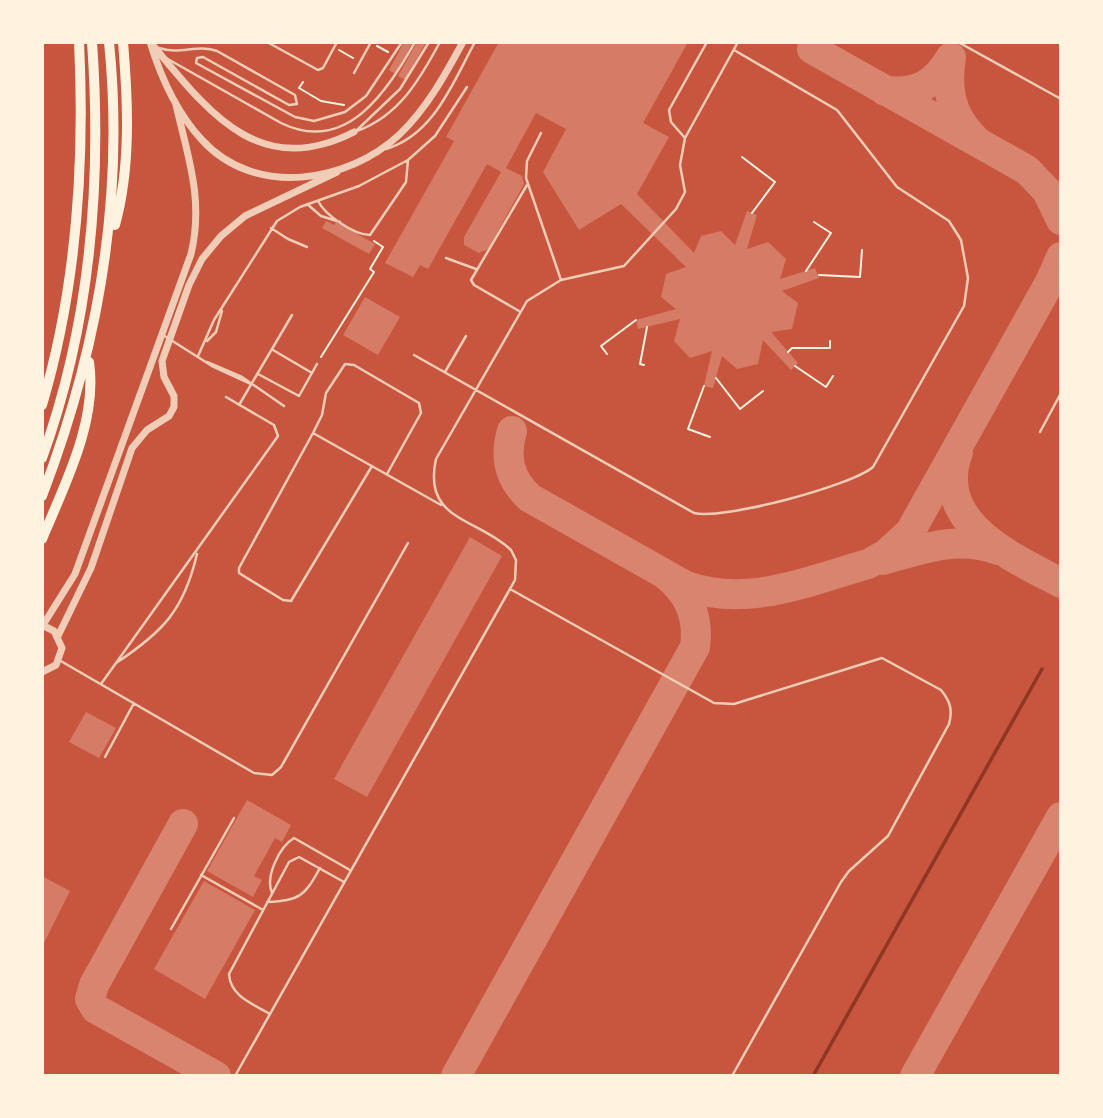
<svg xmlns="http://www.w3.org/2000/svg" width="1103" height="1118" font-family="Signika,sans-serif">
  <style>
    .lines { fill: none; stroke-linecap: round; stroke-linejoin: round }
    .stream { stroke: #8f3625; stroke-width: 3.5 }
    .taxiway { stroke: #d8846e; stroke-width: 30 }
    .building { fill: #d67c66 }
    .path { stroke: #fff3e0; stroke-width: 2 }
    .service { stroke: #f1ccb7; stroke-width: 2.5 }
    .tertiary { stroke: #f1ccb7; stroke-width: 7 }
    .trunk { stroke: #fff3e0; stroke-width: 10 }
  </style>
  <rect width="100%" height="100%" fill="#c8553d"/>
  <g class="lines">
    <path class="stream" d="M 813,1076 L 1042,669"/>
    <path class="taxiway" d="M 812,49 L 1027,170 L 1047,191 L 1061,220
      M 885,91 C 918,94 934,85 951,57 C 946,88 950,114 973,137
      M 512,431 C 504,458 510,480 530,498 L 686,586 C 748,608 808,581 868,564 L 886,554 L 910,532 L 1050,282 L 1061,257
      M 958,452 C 932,523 1012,557 1061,583
      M 883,560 C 923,549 958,535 998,550
      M 183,824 L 94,985 L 90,999 L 96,1009 L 216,1076
      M 456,1076 L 695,647 C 699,619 690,595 668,577
      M 915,1076 L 1061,817"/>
  </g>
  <path class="building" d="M 404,42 L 413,42 L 395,74 L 389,70 Z
    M 417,42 L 426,42 L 405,80 L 398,76 Z
    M 499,42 L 688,42 L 643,123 L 669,137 L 637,194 L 694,253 L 701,236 L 721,231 L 735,245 L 747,211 L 757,215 L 747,249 L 768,242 L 786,259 L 780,279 L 815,268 L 819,278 L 782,291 L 798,303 L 792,329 L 771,332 L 798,363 L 791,370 L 763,340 L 758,364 L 737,369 L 722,356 L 713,388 L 704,386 L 712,351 L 690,358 L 674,341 L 680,319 L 638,329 L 636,320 L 676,309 L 661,297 L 666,274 L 686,267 L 621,204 L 579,230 L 543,172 L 566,129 L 536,113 L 506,168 L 522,176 L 524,184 L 488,249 L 479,253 L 464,245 L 464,237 L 501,172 L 487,164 L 428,269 L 420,265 L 413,277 L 385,263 L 454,141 L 446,137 Z
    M 326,221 L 334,225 L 336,222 L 375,244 L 369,254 L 322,228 Z
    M 365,297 L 400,317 L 378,355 L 343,335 Z
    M 470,537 L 502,556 L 367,797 L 334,779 Z
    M 86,712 L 116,728 L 99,758 L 69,742 Z
    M 247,800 L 291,825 L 282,842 L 275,838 L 254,876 L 262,880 L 253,897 L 207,871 Z
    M 42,876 L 70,891 L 42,947 Z
    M 204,881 L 255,910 L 205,999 L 154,969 Z"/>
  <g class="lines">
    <path class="path" d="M 377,46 L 388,52
      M 339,50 L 353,58
      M 299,88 L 321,101 L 344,105
      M 299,88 L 303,82
      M 742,157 L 775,182 L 752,213
      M 806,271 L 831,233 L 814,222
      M 819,275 L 860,277 L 862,250
      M 788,352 L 792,348 L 830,348 L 830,341
      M 607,354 L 601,346 L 636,320
      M 321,357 L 374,272 L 370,269 L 383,247 L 374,241
      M 644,365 L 640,364 L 647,327
      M 795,366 L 826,387 L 833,376
      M 716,378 L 740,409 L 763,391
      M 704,386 L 688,429 L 710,437"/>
    <path class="service" d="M 267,42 L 318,70 L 323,68 L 337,42
      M 958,42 L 1061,99
      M 159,48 C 179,55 198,44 217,51 L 295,95 L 297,104 L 289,105 L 203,57 L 197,58 L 196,63 L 295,117 L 314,121 L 345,112 L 366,96 L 402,42
      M 166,58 L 281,123 C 347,155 387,91 415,42
      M 354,73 L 371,42
      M 357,130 L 400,89 L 429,42
      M 357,131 C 399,116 420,79 440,42
      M 541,133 L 527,161 L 526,178 L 561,280
      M 685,138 L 671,122 L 669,110 L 707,42
      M 386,149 C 434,135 453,82 475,42
      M 318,201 C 325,215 354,235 370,235 L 406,182 L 408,160
      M 307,204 L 321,216 L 340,222
      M 271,228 L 288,239 L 307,247
      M 446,258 L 476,269
      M 519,311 L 474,285 L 471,280 L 527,185
      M 163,335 L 212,366 L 251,384
      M 207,341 L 216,332 L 222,311
      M 273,350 L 312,373
      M 414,355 L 694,513 C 723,520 851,486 873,467 L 964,306 L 968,278 L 961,240 L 949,221 L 897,187 L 837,110 L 734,50
      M 198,356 L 214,320 L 277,221 L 300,207 L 359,186 L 408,160 L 435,136 L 467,87
      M 207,362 L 242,377 L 284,406
      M 445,372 L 466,336
      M 258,374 L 299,396 L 317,364
      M 239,405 L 292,315
      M 1040,432 L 1061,393
      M 313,433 L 441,505
      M 372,466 L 291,601 L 283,600 L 239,573 L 239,568 L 313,433 L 322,415 L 326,393 L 345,364 L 354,365 L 419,403 L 421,413 L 387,474
      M 510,589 L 714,703 L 734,704 L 882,658 L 941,690 C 950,701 953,710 949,724 L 888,836 L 849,871 L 841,882 L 732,1076
      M 59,660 L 254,773 L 272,775 L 281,767 L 408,543
      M 116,663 C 163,632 184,610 197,554
      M 101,684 L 278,436 L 274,425 L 226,397
      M 105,757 L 134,703
      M 201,875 L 263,910
      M 272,893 C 265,877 279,847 294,838 L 350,870
      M 267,902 C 300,900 304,897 320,868
      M 171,929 L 234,818
      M 270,1014 C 253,1004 230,996 229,974 L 289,862 L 299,857 L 344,882
      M 235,1076 L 515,580 L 516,560 L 511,550 C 478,518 422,521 436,459 L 527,301 L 561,280 L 624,266 L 676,209 L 685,192 L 680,165 L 685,138 L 738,42"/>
    <path class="tertiary" d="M 150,42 C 161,78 176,112 202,140 C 255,198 348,183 400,134 C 427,108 445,75 463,42
      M 151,43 C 207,110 258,181 354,132
      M 42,625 L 54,631 L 62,648 L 56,665 L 42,672
      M 43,625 L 75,574 L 191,254 C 204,200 188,157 176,105
      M 58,636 L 91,568 L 132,448 L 147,430 L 169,416 L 174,407 L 174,396 L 164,377 L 162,361 L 189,285 L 202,259 L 221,236 L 245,216 L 337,172"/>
    <path class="trunk" d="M 115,225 C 131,167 128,102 123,42
      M 42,405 C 77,287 85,165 79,42
      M 42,458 C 90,326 102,182 92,42
      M 42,496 C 98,350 125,199 109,42
      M 42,539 C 64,486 98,421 89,362"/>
  </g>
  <rect width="1103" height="1118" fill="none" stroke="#fff3e0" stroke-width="88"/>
</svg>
